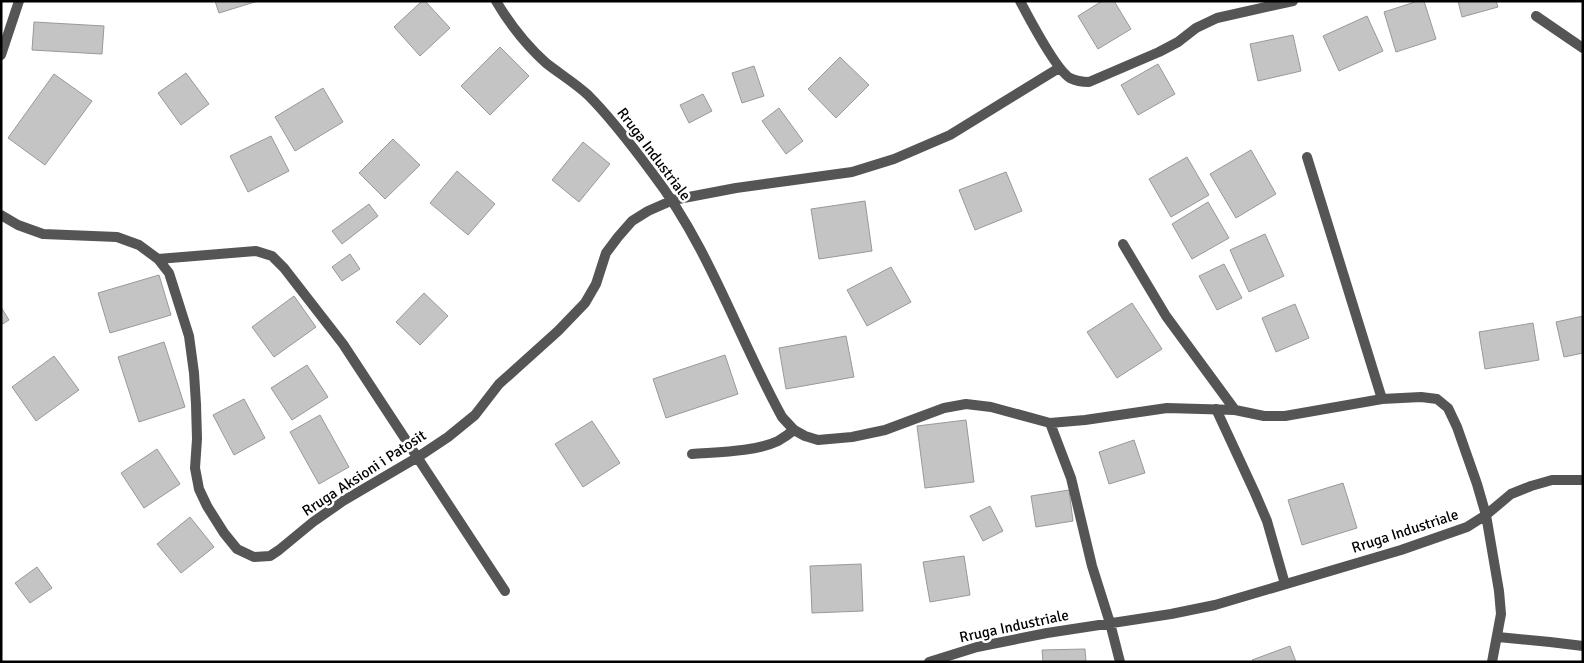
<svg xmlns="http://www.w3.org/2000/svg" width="1584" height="663" font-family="Signika,sans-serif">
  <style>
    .building { fill: #c4c4c4; stroke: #999 }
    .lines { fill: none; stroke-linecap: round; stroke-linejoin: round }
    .lane { stroke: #555; stroke-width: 10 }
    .street { stroke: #555; stroke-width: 10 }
    .labels { text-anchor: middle; stroke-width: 5; stroke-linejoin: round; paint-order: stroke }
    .street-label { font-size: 15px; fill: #000; stroke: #fff }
  </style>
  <rect width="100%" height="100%" fill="#fff"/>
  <path class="building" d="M 215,1 L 258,1 L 219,13 Z
    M 422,1 L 425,1 L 450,28 L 420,56 L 394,27 Z
    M 1102,1 L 1114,1 L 1131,29 L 1098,49 L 1078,16 Z
    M 1418,1 L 1424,1 L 1436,39 L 1396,52 L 1384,12 Z
    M 1458,1 L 1496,1 L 1498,7 L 1462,17 Z
    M 1367,16 L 1383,51 L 1339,71 L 1323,36 Z
    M 34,22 L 104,26 L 102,54 L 32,50 Z
    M 1293,35 L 1301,71 L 1258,81 L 1250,44 Z
    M 500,47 L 529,76 L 490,115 L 461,86 Z
    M 840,57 L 869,85 L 836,118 L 808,89 Z
    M 1158,64 L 1175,94 L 1138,115 L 1121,85 Z
    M 754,66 L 764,96 L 742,103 L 732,73 Z
    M 186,73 L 209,104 L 181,125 L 158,93 Z
    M 54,74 L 92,101 L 45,165 L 8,138 Z
    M 323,88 L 343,122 L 295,151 L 275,117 Z
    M 703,94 L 712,111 L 689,123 L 680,105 Z
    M 779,108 L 803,141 L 786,154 L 762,121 Z
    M 271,136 L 289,171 L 248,192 L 230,156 Z
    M 393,139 L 420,165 L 385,199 L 359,173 Z
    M 583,142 L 610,164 L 579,202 L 552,180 Z
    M 1251,150 L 1276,194 L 1236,218 L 1210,174 Z
    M 1187,157 L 1209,195 L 1171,217 L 1149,179 Z
    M 457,171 L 495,204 L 468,235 L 430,203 Z
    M 1006,172 L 1022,211 L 975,230 L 959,190 Z
    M 865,201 L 872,251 L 819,259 L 811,209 Z
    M 1208,202 L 1229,238 L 1192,259 L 1172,224 Z
    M 369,204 L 378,216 L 342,244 L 332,231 Z
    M 1265,234 L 1284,276 L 1249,292 L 1230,250 Z
    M 350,254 L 360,269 L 342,281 L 332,267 Z
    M 1224,264 L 1242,298 L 1217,310 L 1199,276 Z
    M 891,267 L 911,302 L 867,326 L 847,290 Z
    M 159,275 L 171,315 L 110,333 L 98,293 Z
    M 424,293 L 448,316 L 420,345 L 396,322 Z
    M 294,296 L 316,327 L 274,357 L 252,327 Z
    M 1132,303 L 1162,349 L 1117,378 L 1087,332 Z
    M 1295,304 L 1309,338 L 1276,352 L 1262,318 Z
    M 1,307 L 9,320 L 1,325 Z
    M 1583,316 L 1583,353 L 1564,357 L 1556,322 Z
    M 1533,323 L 1539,360 L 1485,369 L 1479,332 Z
    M 846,336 L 854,377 L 786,389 L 779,348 Z
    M 164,342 L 185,407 L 139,422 L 118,357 Z
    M 725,355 L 738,394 L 666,418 L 653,379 Z
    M 54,356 L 79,390 L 36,421 L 12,387 Z
    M 307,365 L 328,397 L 292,420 L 271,388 Z
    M 244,399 L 265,438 L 234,455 L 213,415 Z
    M 320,415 L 349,467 L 319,484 L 290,432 Z
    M 966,420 L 974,482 L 925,488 L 917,426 Z
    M 592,421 L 620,463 L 583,487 L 555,444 Z
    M 1134,440 L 1145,473 L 1109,484 L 1099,452 Z
    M 157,449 L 180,484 L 144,508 L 121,473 Z
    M 1343,483 L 1357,528 L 1302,545 L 1288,500 Z
    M 1069,490 L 1073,521 L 1036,527 L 1031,496 Z
    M 990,506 L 1003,531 L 983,541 L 970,516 Z
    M 190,517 L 214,547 L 181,573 L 157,544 Z
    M 964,556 L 970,595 L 930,602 L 923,562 Z
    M 861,564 L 863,611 L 812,613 L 810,566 Z
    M 37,567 L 52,588 L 30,603 L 15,583 Z
    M 1290,646 L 1296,662 L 1253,662 L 1252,660 Z
    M 1085,649 L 1086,662 L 1043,662 L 1042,650 Z"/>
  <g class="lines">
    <path class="lane" d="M 1216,409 L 1255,493 L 1267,521 L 1285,584
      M 692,454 C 717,452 755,452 778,441 C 783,438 789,434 794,430"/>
    <path class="street" d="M 496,1 C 509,23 527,46 546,63 C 560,74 575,83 588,95 C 612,119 633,147 653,174 C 709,247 738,337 782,417 L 794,430 L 805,436 L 818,440 L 852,437 L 885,430 L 944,408 L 966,404 L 991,407 L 1050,423 L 1085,420 L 1167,408 L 1235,410
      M 1020,1 C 1029,18 1056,70 1070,78 C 1076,81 1082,82 1089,82 L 1159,52 L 1178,42 L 1196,28 L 1217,18 L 1293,1
      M 1536,16 L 1583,48
      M 1,55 L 19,1
      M 1307,157 L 1382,399
      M 1,215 L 18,225 L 43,234 L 117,237 L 139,245 L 158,259 L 169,273 L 189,336 L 194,373 L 196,404 L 197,439 L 195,468 L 199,489 L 207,506 L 224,533 L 237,549 L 254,557 L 270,556 L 279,550 L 313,522 L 343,501 L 418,457 L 448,437 L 475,415 L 499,384 L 558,331 L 585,303 L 596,284 L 606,253 L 618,237 L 632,221 L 648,211 L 673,200 L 736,188 L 852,172 L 894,159 L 950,135 L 1059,68
      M 158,259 L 256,251 L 272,256 L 284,268 L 343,344 L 505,591
      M 1050,423 L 1071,478 L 1092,566 L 1110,623 L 1120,662
      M 1498,637 L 1550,642 L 1583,646
      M 929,662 L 977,647 L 1047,633 L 1171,614 L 1215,605 L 1401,550 L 1467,527 L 1486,515 L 1477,484 L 1457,427 L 1448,408 L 1437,399 L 1421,397 L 1382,399 L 1285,416 L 1264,416 L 1235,410 L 1166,316 L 1123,244
      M 1492,662 L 1501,614 L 1499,591 L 1486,515 L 1511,494 L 1531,486 L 1552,480 L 1583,480"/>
  </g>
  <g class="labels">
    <g class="street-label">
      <text transform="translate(654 154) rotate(53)" y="5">Rruga Industriale</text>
      <text transform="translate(364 473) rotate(-33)" y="5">Rruga Aksioni i Patosit</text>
      <text transform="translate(1405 531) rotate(-18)" y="5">Rruga Industriale</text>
      <text transform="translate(1014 626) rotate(-12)" y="5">Rruga Industriale</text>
    </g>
  </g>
  <rect width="1584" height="663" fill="none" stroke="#000000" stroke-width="5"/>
</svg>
